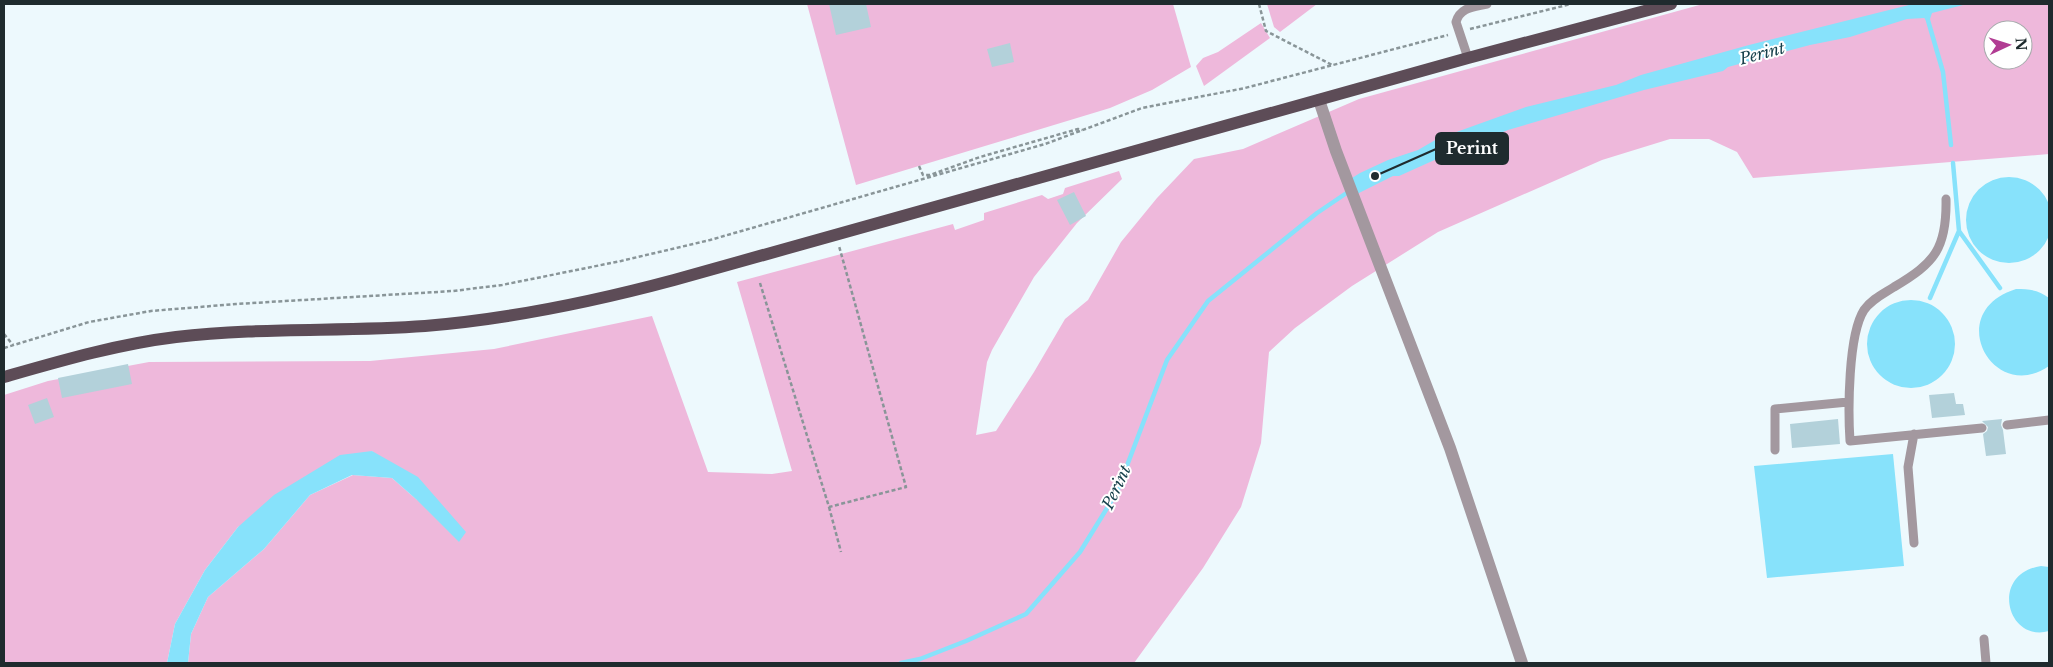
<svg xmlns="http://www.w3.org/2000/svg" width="2053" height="667" font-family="'Libre Baskerville',serif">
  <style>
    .green { fill: #eeb8db; fill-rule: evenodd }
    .water { fill: #87e2fb }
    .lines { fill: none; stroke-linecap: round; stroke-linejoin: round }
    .stream { stroke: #87e2fb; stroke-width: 4.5 }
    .building { fill: #b3d1da }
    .path { stroke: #899598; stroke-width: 2.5; stroke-dasharray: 4 2.5; stroke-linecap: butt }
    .service { stroke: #a3989f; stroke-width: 9 }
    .minor { stroke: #a3989f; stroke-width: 12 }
    .primary { stroke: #5d4c57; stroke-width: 12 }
    .labels { text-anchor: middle; stroke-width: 4; stroke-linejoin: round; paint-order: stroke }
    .water-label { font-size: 16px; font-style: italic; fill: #17414c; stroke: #fff }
    .leader { fill: none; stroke: #1f2b2e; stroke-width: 2 }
    .callout-dot { fill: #1f2b2e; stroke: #fff; stroke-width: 2 }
    .callout { fill: #1f2b2e; stroke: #1f2b2e; stroke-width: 2 }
    .callout-label { font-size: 16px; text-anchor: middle; font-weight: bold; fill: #fff }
  </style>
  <rect width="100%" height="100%" fill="#edf9fd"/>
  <path class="green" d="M 807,4 L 1173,4 L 1191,67 L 1152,90 L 1110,108 L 856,185 Z
    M 1267,4 L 1317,4 L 1280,32 L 1274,27 Z
    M 1703,4 L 2049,4 L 2049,154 L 1753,178 L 1737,152 L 1709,139 L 1670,139 L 1602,160 L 1438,232 L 1352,286 L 1295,328 L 1269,352 L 1261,443 L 1241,507 L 1203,568 L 1134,663 L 188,663 L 191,634 L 208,597 L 264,549 L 310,495 L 353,475 L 392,478 L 417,500 L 372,451 L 238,527 L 205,570 L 175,624 L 167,663 L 4,663 L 4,395 L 48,381 L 149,362 L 370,361 L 494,349 L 652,316 L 708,472 L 772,474 L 792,471 L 737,282 L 953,224 L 955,230 L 984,220 L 984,213 L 1042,195 L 1048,199 L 1063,194 L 1065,188 L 1119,171 L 1122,179 L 1077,223 L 1034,277 L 992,350 L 987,362 L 976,435 L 996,431 L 1034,372 L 1065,319 L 1088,300 L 1121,242 L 1157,198 L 1194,159 L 1243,149 L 1359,99 ZM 1993,30 L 2023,30 L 2023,60 L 1993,60 Z
    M 1261,23 L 1270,38 L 1204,86 L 1196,66 L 1203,58 L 1218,52 Z"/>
  <path class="water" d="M 1913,4 L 1967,4 L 1932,13 L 1929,22 L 1924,18 L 1907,19 L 1850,37 L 1810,45 L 1728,67 L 1723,71 L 1644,90 L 1508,130 L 1459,149 L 1399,176 L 1393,176 L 1349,198 L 1344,183 L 1360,173 L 1388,160 L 1418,150 L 1437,139 L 1526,107 L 1616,85 L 1641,75 L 1749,45 Z
    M1966 220a43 43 0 1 1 86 0a43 43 0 1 1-86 0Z
    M 2016,289 C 2029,289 2039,290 2049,298 L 2049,366 C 1993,405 1942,312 2016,289 Z
    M1867 344a44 44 0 1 1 88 0a44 44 0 1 1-88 0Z
    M 372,451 L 418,477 L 466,532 L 459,542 L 417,500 L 392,478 L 352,475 L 310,495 L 264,549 L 208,597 L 191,634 L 188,663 L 167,663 L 175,624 L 205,570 L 238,527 L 274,495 L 340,455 Z
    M 1893,454 L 1904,566 L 1767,578 L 1754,466 Z
    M 2041,566 L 2049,567 L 2049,631 C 2007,643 1989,574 2041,566 Z"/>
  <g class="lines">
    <path class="stream" d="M 1927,17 L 1943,72 L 1951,145
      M 1959,231 L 2000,288
      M 1930,298 L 1959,231 L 1953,163
      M 901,663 L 920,659 L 966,641 L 1026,614 L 1080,552 L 1117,492 L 1167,360 L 1208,301 L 1317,213 L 1351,190"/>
  </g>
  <path class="building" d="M 829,4 L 866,4 L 871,27 L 836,35 Z
    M 1010,43 L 1014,62 L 992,67 L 987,49 Z
    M 1074,192 L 1086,216 L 1070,225 L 1057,200 Z
    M 128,364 L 132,384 L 62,398 L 58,378 Z
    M 1954,393 L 1956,404 L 1963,404 L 1965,415 L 1932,418 L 1929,395 Z
    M 47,398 L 54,417 L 35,424 L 28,405 Z
    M 1838,419 L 1840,444 L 1792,448 L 1790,424 Z
    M 2002,419 L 2001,425 L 2003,430 L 2006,454 L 1986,456 L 1983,434 L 1987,431 L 1988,427 L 1982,421 Z"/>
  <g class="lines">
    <path class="path" d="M 1259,4 L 1266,31 L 1332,65
      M 1470,29 L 1571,4
      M 919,166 L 923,175 L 930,175 L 980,157 L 1078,129 L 1082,130
      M 760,283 L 829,507 L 906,487 L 839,246
      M 4,334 L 13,345
      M 4,348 L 89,322 L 151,311 L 236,304 L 453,291 L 502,285 L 621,261 L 710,240 L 1045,144 L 1142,108 L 1245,88 L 1448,35
      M 829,507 L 841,552"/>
    <path class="service" d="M 1468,58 L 1456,22 C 1460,7 1474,7 1487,4
      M 1946,199 C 1947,248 1935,263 1894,287 C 1883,294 1872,299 1864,310 C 1848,335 1848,411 1850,441 L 1982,428
      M 2007,425 L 2049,420
      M 1775,450 L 1775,409 L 1848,402
      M 1914,543 L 1908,467 L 1914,434
      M 1984,639 L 1986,663"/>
    <path class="minor" d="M 1319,100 L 1336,151 L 1450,448 L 1522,663"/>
    <path class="primary" d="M 4,377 C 60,361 118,344 176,337 C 259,327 343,332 425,326 C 510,319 592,302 674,280 L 1468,58 L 1671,4"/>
  </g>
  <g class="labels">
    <g class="water-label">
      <text transform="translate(1762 53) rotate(-15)" y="6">Perint</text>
      <text transform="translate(1116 487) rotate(-65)" y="6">Perint</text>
    </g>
  </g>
  <path class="leader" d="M1375 176L1436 149"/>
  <circle class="callout-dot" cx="1375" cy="176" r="5"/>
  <rect class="callout" x="1436" y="133" width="72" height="31" rx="5"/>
  <g class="callout-label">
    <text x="1472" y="154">Perint</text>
  </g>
  <rect width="2053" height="667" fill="none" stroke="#1f2b2e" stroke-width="10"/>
  <g transform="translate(2008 45) rotate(86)"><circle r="24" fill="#ffffff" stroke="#a5aaab"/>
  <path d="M0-4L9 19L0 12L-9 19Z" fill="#b13c93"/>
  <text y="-8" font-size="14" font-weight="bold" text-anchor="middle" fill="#1f2b2e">N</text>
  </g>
</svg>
